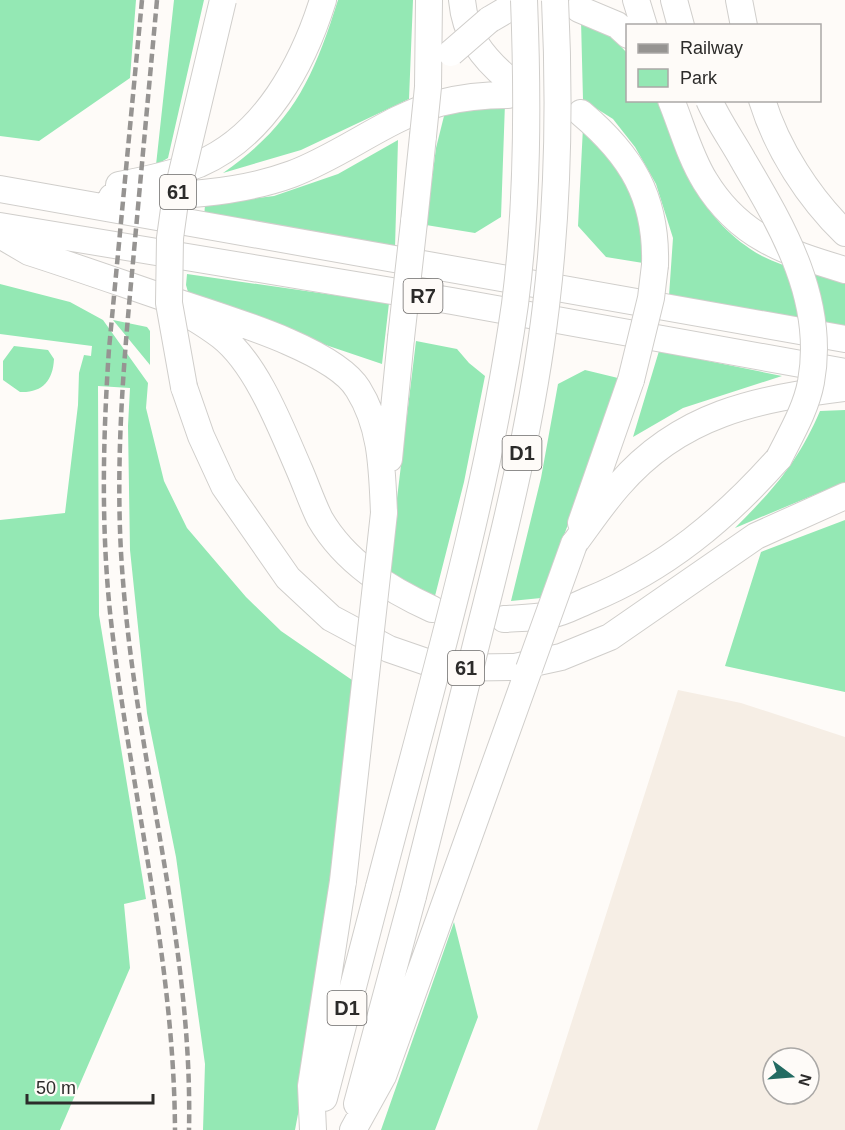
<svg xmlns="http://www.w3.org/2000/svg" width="845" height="1130" font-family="Arial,sans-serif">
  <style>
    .built { fill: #f6eee5; fill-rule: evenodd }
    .green { fill: #94e8b4 }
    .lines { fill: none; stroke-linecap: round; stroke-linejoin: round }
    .motorway-casing { stroke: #d0cecb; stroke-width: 28 }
    .motorway { stroke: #fff; stroke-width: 26 }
    .rail { stroke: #969492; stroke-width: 4.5; stroke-dasharray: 9 4.5; stroke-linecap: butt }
    .motorway-bridge-casing { stroke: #d0cecb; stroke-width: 28; stroke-linecap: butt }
    .motorway-bridge { stroke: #fff; stroke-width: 26 }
    .labels { text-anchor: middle; stroke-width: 4.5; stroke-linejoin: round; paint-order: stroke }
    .shield { fill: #fefbf8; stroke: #6b6968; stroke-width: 1.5 }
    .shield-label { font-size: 20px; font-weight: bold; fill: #2c2b2a }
  </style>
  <rect width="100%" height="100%" fill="#fefbf8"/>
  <path class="built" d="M 678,690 L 741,703 L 845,737 L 845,1130 L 537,1130 ZM 773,1058 L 809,1058 L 809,1094 L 773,1094 Z"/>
  <path class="green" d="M 0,0 L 136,0 L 130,78 L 39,141 L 0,136 Z
    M 174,0 L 204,0 L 168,158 L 156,165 Z
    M 338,0 L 413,0 L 409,99 L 301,150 L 223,173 C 293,124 313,79 338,0 Z
    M 581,20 L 609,34 L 627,53 L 628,100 L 658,101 C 681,164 700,221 762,256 C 785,268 820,275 845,283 L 845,326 L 669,296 L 673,238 L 656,184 L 635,147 L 613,119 L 583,100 Z
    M 505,103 L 501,217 L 475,233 L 426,225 L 436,148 L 445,112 Z
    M 583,127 C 594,139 608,151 618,164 C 638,194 642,229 643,263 L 606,257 L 578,226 Z
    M 398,140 L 395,248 L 204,218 L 205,205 L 274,196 L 338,174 Z
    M 187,274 L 389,303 L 382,364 L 190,299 L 186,285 Z
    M 0,284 L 70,302 L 103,320 L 148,383 L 146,408 L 164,481 L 187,528 L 246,597 L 281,631 L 352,680 L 322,987 L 295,1130 L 203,1130 L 205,1064 L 176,857 L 147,713 L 130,550 L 128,426 L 130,388 L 98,386 L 99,615 L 146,899 L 124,904 L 130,968 L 60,1130 L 0,1130 L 0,520 L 65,513 L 78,405 L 79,373 L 84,355 L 91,356 L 92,346 L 0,334 Z
    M 113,320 L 147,327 L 150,331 L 150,365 Z
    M 416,341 L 457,349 L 469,363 L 485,376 L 464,482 L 435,596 L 388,573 Z
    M 14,346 L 48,350 L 54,359 C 53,381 42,393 20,392 L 3,380 L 3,361 Z
    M 659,351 L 782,376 L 683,408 L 633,437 Z
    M 585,370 L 618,378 L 600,437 L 541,598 L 511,601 L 541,478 L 558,384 Z
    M 845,410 L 845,482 L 735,528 C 774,489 798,462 820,411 Z
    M 845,520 L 845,692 L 725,666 L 761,552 Z
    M 454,922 L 478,1017 L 435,1130 L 381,1130 Z"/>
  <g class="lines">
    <g class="motorway-casing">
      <path id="motorway" d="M 462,0 C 465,35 482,57 508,79
        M 636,0 L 644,26
        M 674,0 L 681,26
        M 739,0 L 744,26
        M 579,9 L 617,25 L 628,35
        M 489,20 L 506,10
        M 428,87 L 429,0
        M 671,100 C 682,127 690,157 705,181 C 739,237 785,252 845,270
        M 762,100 C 777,149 809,198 845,233
        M 581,113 C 631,155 657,197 655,265
        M 119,185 C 146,180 173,174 199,164 C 265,136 303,64 323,0
        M 0,189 L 845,339
        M 112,197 C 172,196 235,195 292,174 C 343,155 388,117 440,103 C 463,97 485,95 508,95
        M 414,222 L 423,136
        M 0,226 L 452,301 L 845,372
        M 0,235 L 29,252 C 73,266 118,282 162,297 C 210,314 333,347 358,389 C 382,427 382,470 384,513
        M 191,316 C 201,322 212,329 221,336 C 257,364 281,428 299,469 C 306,485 312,503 320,519 C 345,562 388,589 432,609
        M 184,387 L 201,436 L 224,486 L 288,578 L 331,618 L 389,649 L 444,668 L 515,667 L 561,657 L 610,637 L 756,536 L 845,496
        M 389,459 L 401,338
        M 581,523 L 631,380
        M 574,544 C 589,524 603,503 619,485 C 680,414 756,399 845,388
        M 504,619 C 519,618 535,618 550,615 C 563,613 577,605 589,600 C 665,569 725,519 779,458
        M 324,1098 L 379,887
        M 357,1104 L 413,896
        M 313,1130 L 311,1086 L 343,881
        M 353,1130 L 383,1076 L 529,669"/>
    </g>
    <use href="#motorway" class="motorway"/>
    <path class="rail" d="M 142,0 L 109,349 C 103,437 101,524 110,612 C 129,786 174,955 175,1130
      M 157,0 C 149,87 141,174 133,262 C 123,368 114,474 123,581 C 137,765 193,944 189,1130"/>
    <g class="motorway-bridge-casing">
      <path id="motorway-bridge" d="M 451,53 L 489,20
        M 709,100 C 718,121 732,140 743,160 C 783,228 826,300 811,382 C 806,409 791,434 779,458
        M 423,136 L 428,87
        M 401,338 L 414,222
        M 631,380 L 651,298 L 655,265
        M 184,387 L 169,303 L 170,238 L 175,202 L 223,0
        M 529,669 L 574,544
        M 343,881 L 384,513
        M 379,887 C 429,694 487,501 515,304 C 528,203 528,101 524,0
        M 413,896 C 435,807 458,718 480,629 C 507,523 533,416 546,306 C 558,205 560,102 555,0"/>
    </g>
    <use href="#motorway-bridge" class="motorway-bridge"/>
  </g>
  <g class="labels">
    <g class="shield">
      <rect x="160" y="175" width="36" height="34" rx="4.5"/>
      <rect x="403.5" y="279" width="39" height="34" rx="4.5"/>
      <rect x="502.5" y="436" width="39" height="34" rx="4.5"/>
      <rect x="448" y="651" width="36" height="34" rx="4.5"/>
      <rect x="327.5" y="991" width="39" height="34" rx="4.5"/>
    </g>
    <g class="shield-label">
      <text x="178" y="199">61</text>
      <text x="423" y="303">R7</text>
      <text x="522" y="460">D1</text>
      <text x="466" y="675">61</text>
      <text x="347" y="1015">D1</text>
    </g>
  </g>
  <rect x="626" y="24" width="195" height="78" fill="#fefbf8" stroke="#aaa8a6" stroke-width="1.5"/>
  <rect x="638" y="44" width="30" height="9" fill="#969492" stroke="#aaa8a6" stroke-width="1.5"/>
  <text x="680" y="54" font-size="18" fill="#2c2b2a">Railway</text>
  <rect x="638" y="69" width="30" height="18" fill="#94e8b4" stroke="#aaa8a6" stroke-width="1.5"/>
  <text x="680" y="84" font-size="18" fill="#2c2b2a">Park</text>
  <g transform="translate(791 1076) rotate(106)"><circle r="28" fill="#fefbf8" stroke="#aaa8a6" stroke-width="1.5"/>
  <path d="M0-4.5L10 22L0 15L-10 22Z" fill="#236b62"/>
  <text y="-9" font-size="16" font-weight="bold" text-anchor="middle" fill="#2c2b2a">N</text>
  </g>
  <path d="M27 1094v9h126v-9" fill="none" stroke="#2c2b2a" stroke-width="3"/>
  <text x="36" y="1094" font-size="18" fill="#2c2b2a" stroke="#fefbf8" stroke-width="4.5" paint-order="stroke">50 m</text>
</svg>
